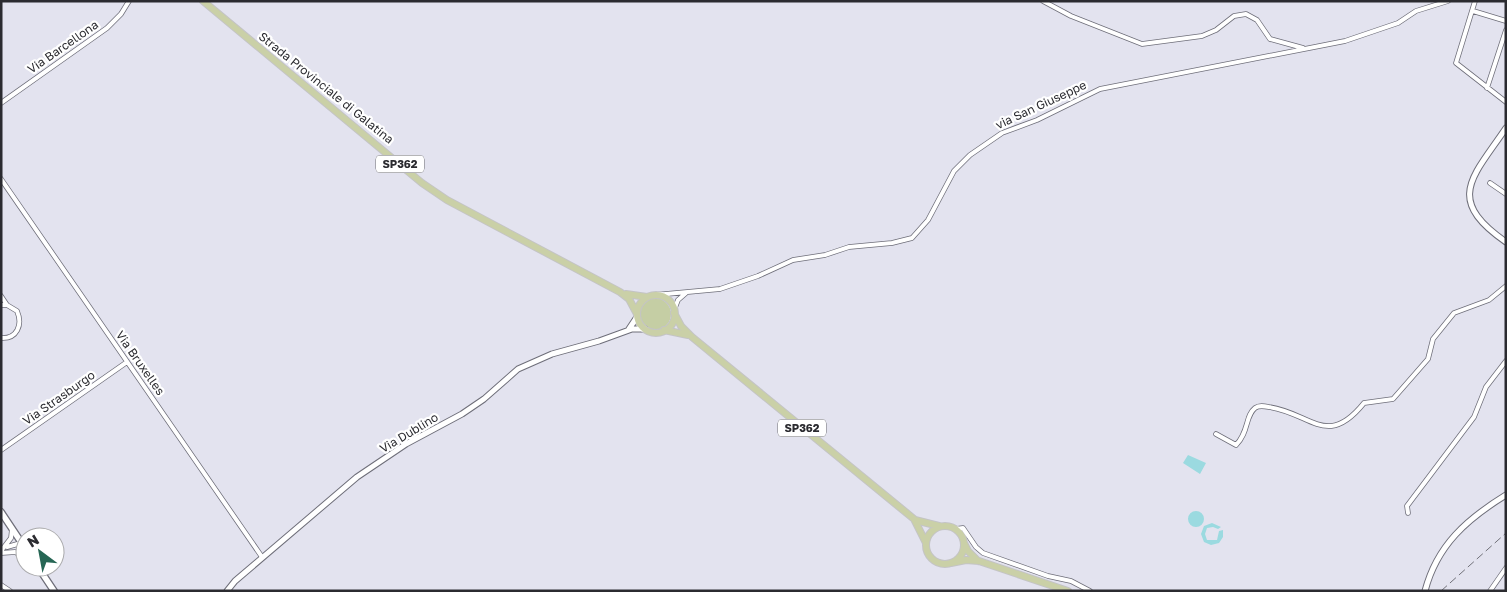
<svg xmlns="http://www.w3.org/2000/svg" width="1507" height="592" font-family="'Golos Text',sans-serif">
  <style>
    .green { fill: #c5cea4 }
    .water { fill: #9bdae0 }
    .lines { fill: none; stroke-linecap: round; stroke-linejoin: round }
    .minor-casing { stroke: #6e6e79; stroke-width: 5.5 }
    .tertiary-casing { stroke: #6e6e79; stroke-width: 7 }
    .secondary-casing { stroke: #6e6e79; stroke-width: 8 }
    .primary-casing { stroke: #c4c4c5; stroke-width: 8 }
    .minor { stroke: #fff; stroke-width: 4 }
    .tertiary { stroke: #fff; stroke-width: 5 }
    .secondary { stroke: #fff; stroke-width: 5.5 }
    .primary { stroke: #cad0a7; stroke-width: 6 }
    .rail { stroke: #717179; stroke-width: 1; stroke-dasharray: 8 4; stroke-linecap: butt }
    .labels { text-anchor: middle; stroke-width: 4.5; stroke-linejoin: round; paint-order: stroke }
    .shield { fill: #fff; stroke: #6b6b6e; stroke-width: 1 }
    .shield-label { font-size: 11px; font-weight: bold; fill: #2b2b30 }
    .street-label { font-size: 12px; fill: #2b2b30; stroke: #fff }
  </style>
  <rect width="100%" height="100%" fill="#e3e3ef"/>
  <path class="green" d="M639 314a16 16 0 1 1 32 0a16 16 0 1 1-32 0Z"/>
  <path class="water" d="M 1188,455 L 1206,463 L 1200,474 L 1183,463 Z
    M1188 519a8 8 0 1 1 16 0a8 8 0 1 1-16 0Z
    M 1212,523 L 1221,527 L 1218,529 L 1213,527 L 1207,528 L 1205,534 L 1207,540 L 1217,540 L 1219,531 L 1223,530 L 1223,537 L 1219,543 L 1211,545 L 1204,542 L 1201,534 L 1204,526 Z"/>
  <g class="lines">
    <g class="minor-casing">
      <path id="minor" d="M 1043,1 L 1071,16 L 1142,44 L 1202,36 L 1216,30 L 1234,16 L 1246,14 L 1257,20 L 1270,39 L 1303,48
        M 1475,1 L 1456,63 L 1506,102
        M 1473,11 L 1506,21
        M 1487,88 L 1506,30
        M 1,103 L 107,28 L 121,14 L 129,1
        M 1,179 L 262,557
        M 1490,183 L 1506,194
        M 655,295 L 720,289 L 758,276 L 793,260 L 825,255 L 849,247 L 892,243 L 912,238 L 928,220 L 954,171 L 970,155 L 1002,133 L 1037,120 L 1100,89 L 1345,41 L 1398,23 L 1416,11 L 1448,1
        M 1,296 L 7,305
        M 1,305 L 7,305 L 17,311 C 23,325 17,339 1,338
        M 674,310 L 678,300 L 686,293
        M 1216,434 L 1236,445 C 1249,432 1245,416 1255,408 C 1259,405 1264,406 1269,407 C 1311,413 1327,449 1364,403 L 1393,399 L 1428,359 L 1433,339 L 1454,313 L 1489,300 L 1506,286
        M 1,450 L 127,362
        M 1408,513 L 1407,506 L 1474,417 L 1486,387 L 1506,361
        M 956,529 L 963,528 L 976,547 L 983,553 L 1048,576 L 1071,581 L 1090,591
        M 7,547 L 21,543
        M 1,551 L 11,538 L 12,529
        M 1,553 L 15,552 L 25,557
        M 1,585 L 10,591
        M 1490,591 L 1506,568"/>
    </g>
    <g class="tertiary-casing">
      <path id="tertiary" d="M 1506,128 C 1473,177 1444,199 1506,242
        M 629,329 L 637,317
        M 227,591 L 235,581 L 357,477 L 406,444 L 462,414 L 484,399 L 518,369 L 552,354 L 599,341 L 632,329 L 645,329
        M 1425,591 C 1437,545 1467,519 1506,495"/>
    </g>
    <g class="secondary-casing">
      <path id="secondary" d="M 1,512 L 25,548
        M 38,567 L 54,591"/>
    </g>
    <g class="primary-casing">
      <path id="primary" d="M 203,1 L 422,183 L 447,200 L 620,292 L 629,299 L 637,314
        M 626,294 L 647,297
        M637 314a19 19 0 1 1 38 0a19 19 0 1 1-38 0Z
        M 674,313 L 681,326 L 692,337 L 914,519 L 926,543
        M 664,330 L 688,335
        M 915,520 L 939,526
        M926 545a19 19 0 1 1 38 0a19 19 0 1 1-38 0Z
        M 964,543 L 968,551 L 978,561
        M 951,563 L 966,560 L 979,561 L 1068,591"/>
    </g>
    <use href="#minor" class="minor"/>
    <use href="#tertiary" class="tertiary"/>
    <use href="#secondary" class="secondary"/>
    <use href="#primary" class="primary"/>
    <path class="rail" d="M 1441,591 L 1506,533"/>
  </g>
  <g class="labels">
    <g class="shield">
      <rect x="376" y="155.5" width="48" height="17" rx="4"/>
      <rect x="778" y="419.5" width="48" height="17" rx="4"/>
    </g>
    <g class="shield-label">
      <text x="400" y="168">SP362</text>
      <text x="802" y="432">SP362</text>
    </g>
    <g class="street-label">
      <text transform="translate(63 47) rotate(-35)" y="4">Via Barcellona</text>
      <text transform="translate(326 88) rotate(39)" y="4">Strada Provinciale di Galatina</text>
      <text transform="translate(1041 105) rotate(-25)" y="4">via San Giuseppe</text>
      <text transform="translate(140 363) rotate(55)" y="4">Via Bruxelles</text>
      <text transform="translate(59 398) rotate(-35)" y="4">Via Strasburgo</text>
      <text transform="translate(409 433) rotate(-31)" y="4">Via Dublino</text>
    </g>
  </g>
  <rect width="1507" height="592" fill="none" stroke="#2b2b30" stroke-width="5"/>
  <g transform="translate(40 552) rotate(328)"><circle r="24" fill="#ffffff" stroke="#aaaaac"/>
  <path d="M0-4L9 19L0 12L-9 19Z" fill="#266654"/>
  <text y="-8" font-size="14" font-weight="bold" text-anchor="middle" fill="#2b2b30">N</text>
  </g>
</svg>
